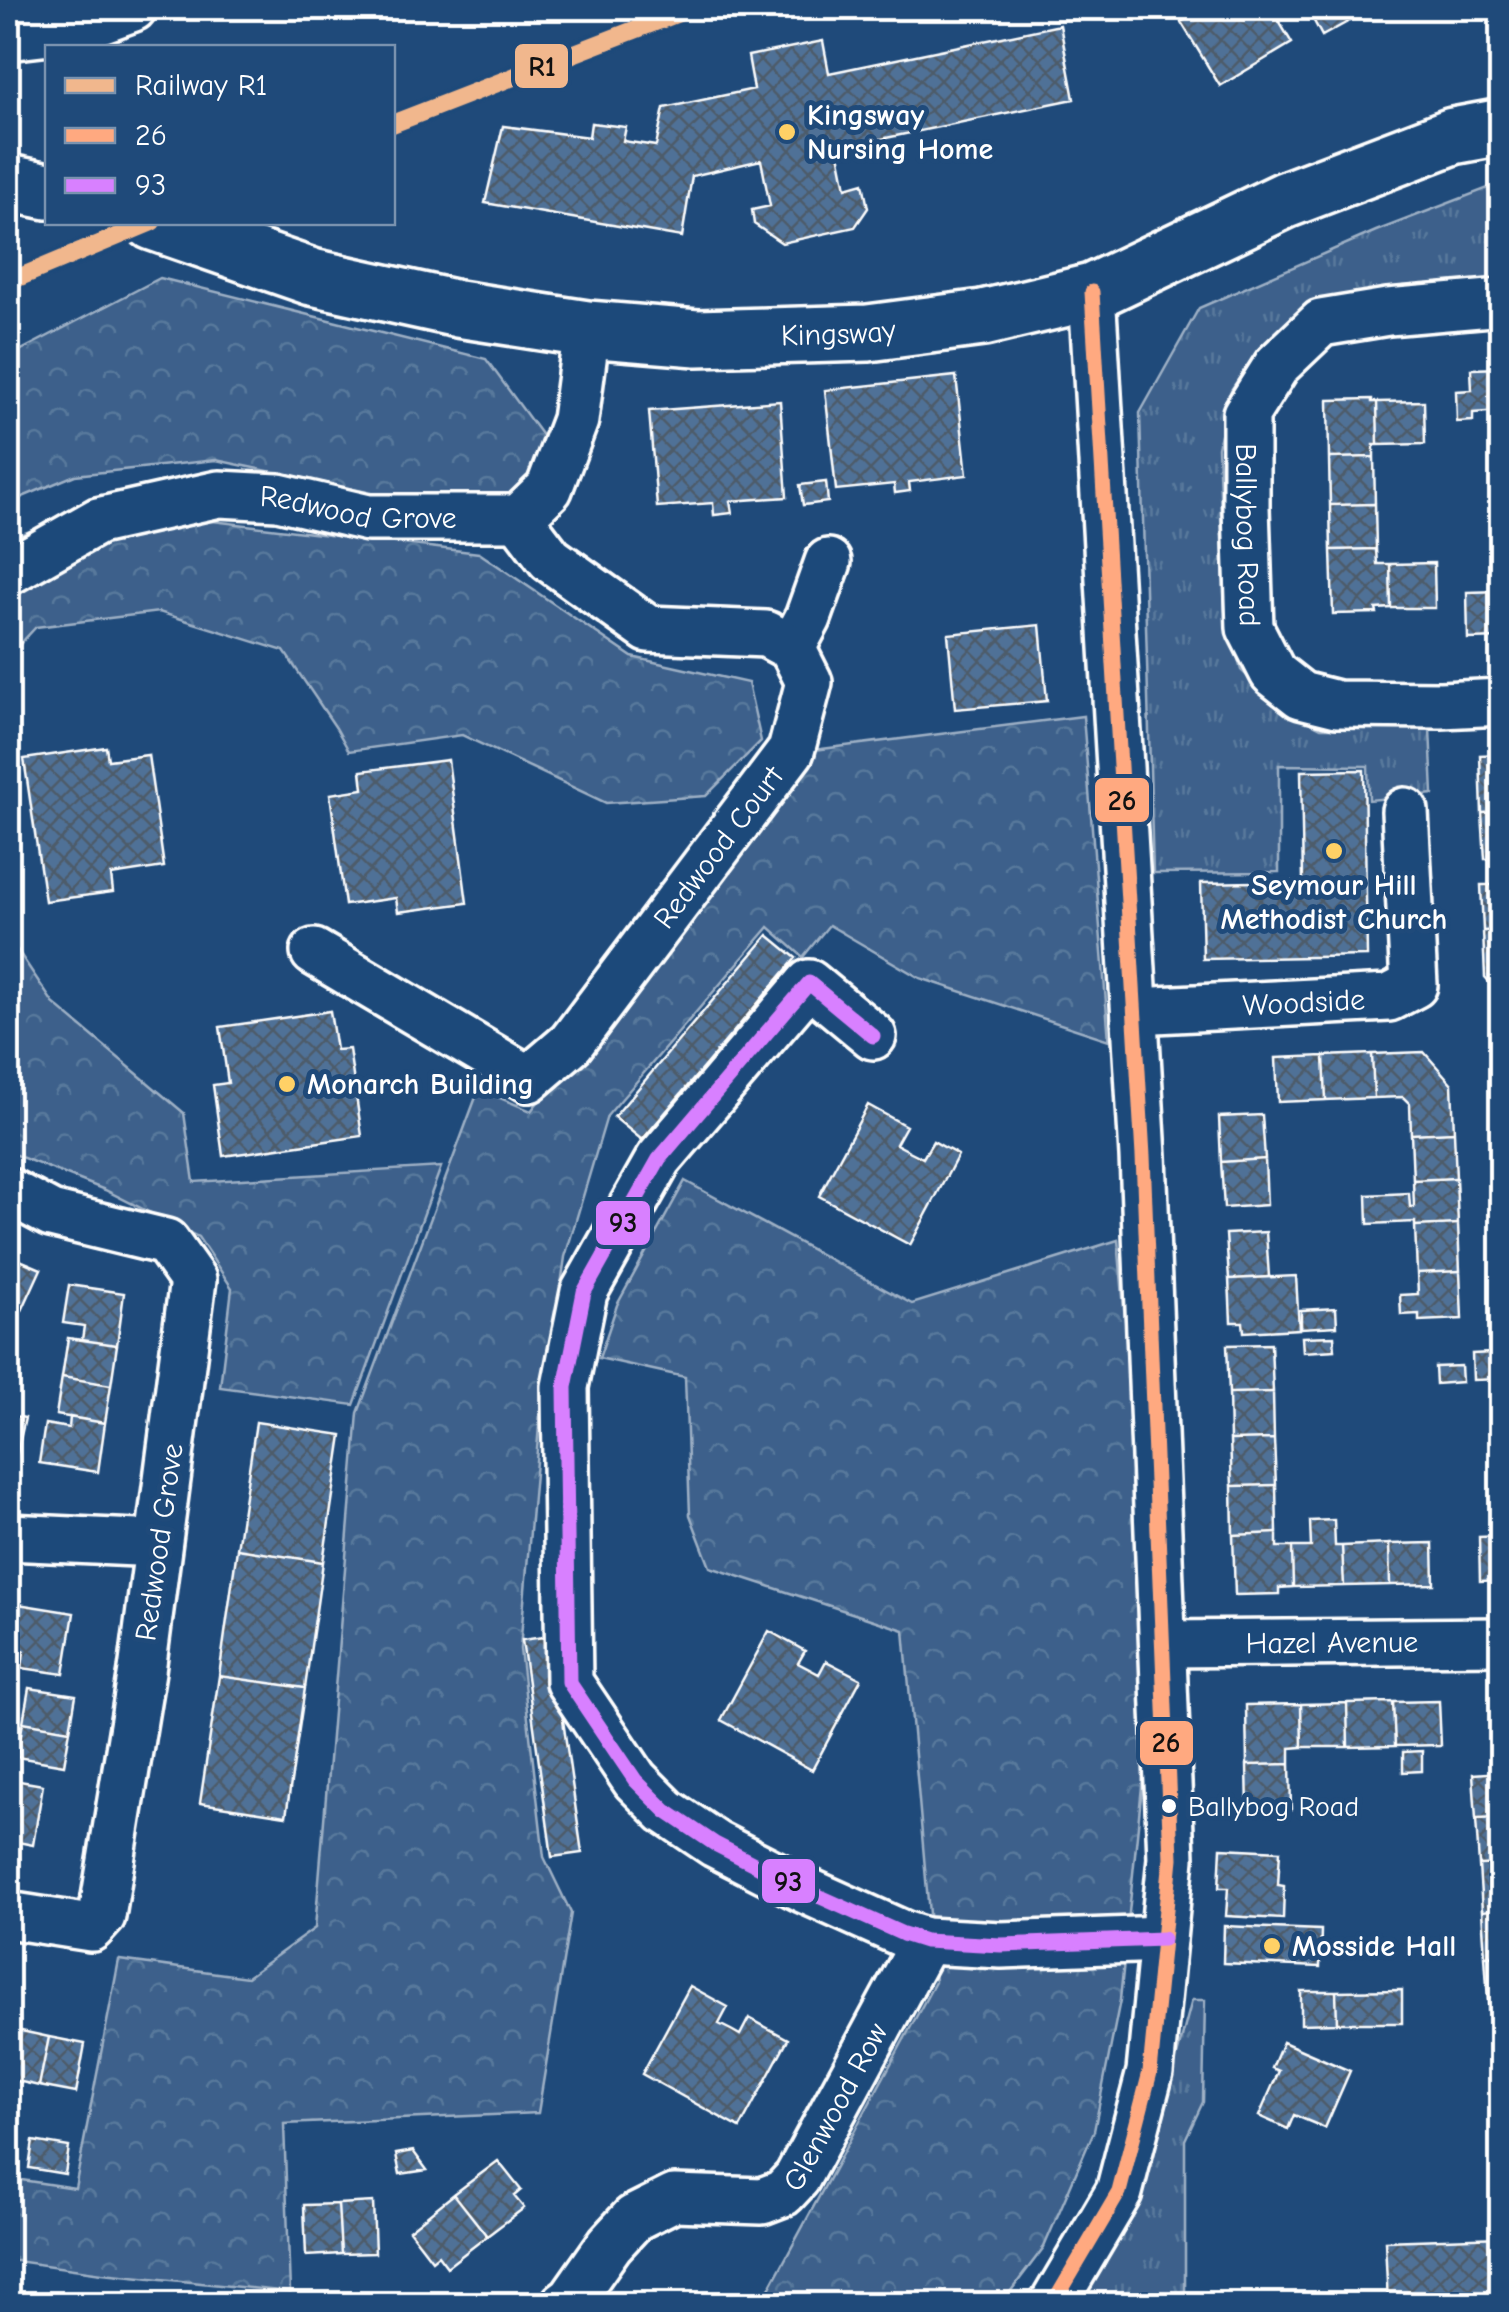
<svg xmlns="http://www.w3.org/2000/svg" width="1509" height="2312" font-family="'Comic Neue',sans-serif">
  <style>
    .grass { fill: url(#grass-tufts); stroke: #9eb0c5; stroke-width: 2.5 }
    .forest { fill: url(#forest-crowns); stroke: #9eb0c5; stroke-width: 2.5 }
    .building { fill: url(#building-cross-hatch); stroke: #fff; stroke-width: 2.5 }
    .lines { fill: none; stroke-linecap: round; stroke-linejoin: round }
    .minor-casing { stroke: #fff; stroke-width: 52 }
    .major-casing { stroke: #fff; stroke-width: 62 }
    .minor { stroke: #1f4a7a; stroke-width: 45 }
    .major { stroke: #1f4a7a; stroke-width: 55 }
    .bus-1-casing { stroke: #1f4a7a; stroke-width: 22 }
    .bus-2-casing { stroke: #1f4a7a; stroke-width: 22 }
    .bus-1 { stroke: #ffa980; stroke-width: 15 }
    .bus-2 { stroke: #d880ff; stroke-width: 15 }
    .rail-1-casing { stroke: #1f4a7a; stroke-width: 25 }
    .rail-1 { stroke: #f1b78d; stroke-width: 18 }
    .poi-dot { fill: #ffd166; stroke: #1f4a7a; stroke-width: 4 }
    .bus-dot { fill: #fff; stroke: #1f4a7a; stroke-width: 4 }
    .labels { text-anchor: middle; stroke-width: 10; stroke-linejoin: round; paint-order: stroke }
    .bus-label { font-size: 28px; fill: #fff; stroke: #1f4a7a; text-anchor: start }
    .poi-label { font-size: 30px; font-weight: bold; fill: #fff; stroke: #1f4a7a; text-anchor: start }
    .street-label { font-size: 30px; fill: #fff; stroke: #1f4a7a }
    .line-badge { stroke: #1f4a7a; stroke-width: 4 }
    .pale-badge-label { font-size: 28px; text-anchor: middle; font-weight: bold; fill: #111 }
  </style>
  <defs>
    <pattern id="grass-tufts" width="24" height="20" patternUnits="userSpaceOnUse" patternTransform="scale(2.5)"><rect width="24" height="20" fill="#3c618b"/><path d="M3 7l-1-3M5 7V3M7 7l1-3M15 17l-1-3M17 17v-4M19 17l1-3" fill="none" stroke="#59799c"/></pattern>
    <pattern id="forest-crowns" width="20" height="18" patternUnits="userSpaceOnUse" patternTransform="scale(2.5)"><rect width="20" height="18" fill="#3c618b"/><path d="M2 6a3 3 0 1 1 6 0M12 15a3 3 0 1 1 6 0" fill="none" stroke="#59799c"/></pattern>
    <pattern id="building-cross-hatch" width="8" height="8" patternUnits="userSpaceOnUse" patternTransform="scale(2.5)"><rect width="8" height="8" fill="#507197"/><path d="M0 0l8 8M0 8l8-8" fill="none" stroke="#4e5b6a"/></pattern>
  </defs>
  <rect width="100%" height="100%" fill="#1f4a7a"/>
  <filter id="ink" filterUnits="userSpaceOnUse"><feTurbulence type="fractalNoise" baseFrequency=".01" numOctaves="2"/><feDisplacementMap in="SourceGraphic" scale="20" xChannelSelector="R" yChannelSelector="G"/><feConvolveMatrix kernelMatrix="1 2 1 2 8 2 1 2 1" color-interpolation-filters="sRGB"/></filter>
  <g filter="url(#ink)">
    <path class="grass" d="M 1501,183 L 1501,298 L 1307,320 L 1256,353 L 1231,390 L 1218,447 L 1225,611 L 1241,670 L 1278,706 L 1321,728 L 1430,728 L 1433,794 L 1369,800 L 1368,766 L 1279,765 L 1279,872 L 1153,873 L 1140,413 L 1199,308 L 1376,231 Z
      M 1192,2000 L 1205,2000 L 1203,2102 L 1185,2140 L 1185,2304 L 1088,2304 L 1085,2280 L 1161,2115 Z"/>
    <path class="forest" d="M 160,278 L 486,359 L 546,441 L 527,490 L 509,502 L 372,493 L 216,460 L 75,475 L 8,503 L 8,357 Z
      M 95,507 L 479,553 L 632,657 L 748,683 L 761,741 L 706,796 L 606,803 L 462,735 L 349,751 L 336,728 L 284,651 L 159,612 L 36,627 L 8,657 L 8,539 Z
      M 1083,716 L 1109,1040 L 920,978 L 829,925 L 803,957 L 769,927 L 607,1116 L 565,1257 L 552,1347 L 543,1379 L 520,1649 L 544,1857 L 571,1913 L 538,2113 L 284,2124 L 290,2292 L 102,2273 L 8,2260 L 8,2178 L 75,2188 L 119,1960 L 247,1977 L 315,1928 L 358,1413 L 479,1089 L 531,1111 L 814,750 Z
      M 8,936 L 53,1003 L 184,1113 L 194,1182 L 441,1167 L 354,1405 L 220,1387 L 232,1288 L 198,1237 L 105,1190 L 8,1152 Z
      M 685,1181 L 912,1304 L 1118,1240 L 1155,1660 L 1120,2000 L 1094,2131 L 1044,2247 L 1001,2304 L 761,2304 L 935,1982 L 904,1630 L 710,1567 L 690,1515 L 685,1377 L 599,1358 L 617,1305 Z"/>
    <path class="building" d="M 1205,8 L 1271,8 L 1292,43 L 1220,86 L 1181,22 Z
      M 1307,8 L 1373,8 L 1322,36 Z
      M 1060,25 L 1074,99 L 838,148 L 846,188 L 863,183 L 868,208 L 855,227 L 782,243 L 754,224 L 752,210 L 770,206 L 761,160 L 692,176 L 682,237 L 485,203 L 503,126 L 589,137 L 591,123 L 626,127 L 623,141 L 656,146 L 664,108 L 754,89 L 748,56 L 823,41 L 829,73 Z
      M 1502,368 L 1502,411 L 1473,413 L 1473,421 L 1457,422 L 1456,391 L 1472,390 L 1471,369 Z
      M 956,376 L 967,475 L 909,482 L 910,491 L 895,493 L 894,484 L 836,490 L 825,390 Z
      M 1372,399 L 1372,402 L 1377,402 L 1378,445 L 1374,445 L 1374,457 L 1329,458 L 1328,400 Z
      M 780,401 L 787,497 L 730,501 L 732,513 L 714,515 L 713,503 L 657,507 L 649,411 Z
      M 1424,401 L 1425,444 L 1378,445 L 1377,402 Z
      M 1374,457 L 1375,504 L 1330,505 L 1329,458 Z
      M 826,482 L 828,502 L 803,505 L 800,485 Z
      M 1375,504 L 1376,549 L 1331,550 L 1330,505 Z
      M 1376,549 L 1377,564 L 1390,564 L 1391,608 L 1376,609 L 1377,613 L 1333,614 L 1331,550 Z
      M 1434,563 L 1435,608 L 1391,608 L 1390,564 Z
      M 1502,591 L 1502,638 L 1468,639 L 1467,592 Z
      M 1040,625 L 1047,701 L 955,709 L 948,634 Z
      M 106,747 L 108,760 L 148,755 L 164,867 L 111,875 L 113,892 L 45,901 L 24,759 Z
      M 1502,754 L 1502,812 L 1482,813 L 1480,755 Z
      M 448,760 L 467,903 L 398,912 L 396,898 L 345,905 L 330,794 L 363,789 L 361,771 Z
      M 1364,770 L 1367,956 L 1203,959 L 1201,883 L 1303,881 L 1301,771 Z
      M 1502,812 L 1502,859 L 1485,859 L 1482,813 Z
      M 1481,885 L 1502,885 L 1502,930 L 1483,931 Z
      M 1502,930 L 1502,996 L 1485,977 L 1483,931 Z
      M 768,935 L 796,958 L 642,1140 L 614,1117 Z
      M 330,1011 L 336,1050 L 349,1049 L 362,1136 L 223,1156 L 213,1085 L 228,1083 L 220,1027 Z
      M 1424,1052 L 1452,1084 L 1454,1132 L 1411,1134 L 1410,1104 L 1403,1097 L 1374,1098 L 1372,1054 Z
      M 1372,1054 L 1374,1098 L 1326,1100 L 1324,1056 Z
      M 1324,1056 L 1326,1100 L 1278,1102 L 1276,1058 Z
      M 868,1105 L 906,1126 L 896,1144 L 909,1151 L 923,1158 L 933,1141 L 958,1155 L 910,1245 L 819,1196 Z
      M 1262,1115 L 1265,1159 L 1221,1162 L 1219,1117 Z
      M 1454,1132 L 1456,1178 L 1413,1180 L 1411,1134 Z
      M 1265,1159 L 1267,1205 L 1224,1208 L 1221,1162 Z
      M 1456,1178 L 1458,1224 L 1415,1226 L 1415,1222 L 1368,1224 L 1367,1195 L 1409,1193 L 1410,1207 L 1414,1207 L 1413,1180 Z
      M 1458,1224 L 1460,1271 L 1417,1273 L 1415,1226 Z
      M 1266,1232 L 1269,1277 L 1229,1279 L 1226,1234 Z
      M 8,1255 L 41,1269 L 19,1317 L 8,1312 Z
      M 1460,1271 L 1462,1319 L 1419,1321 L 1419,1314 L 1401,1315 L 1400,1295 L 1418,1294 L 1417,1273 Z
      M 1296,1276 L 1299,1329 L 1244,1332 L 1243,1322 L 1231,1322 L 1229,1279 Z
      M 69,1285 L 124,1293 L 117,1345 L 82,1340 L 84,1326 L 63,1323 Z
      M 1336,1308 L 1337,1326 L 1301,1328 L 1301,1310 Z
      M 1502,1335 L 1502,1379 L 1473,1380 L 1472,1354 L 1491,1353 L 1490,1336 Z
      M 1334,1336 L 1335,1350 L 1303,1352 L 1302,1337 Z
      M 68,1338 L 117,1345 L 111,1385 L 62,1377 Z
      M 1271,1344 L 1273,1392 L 1229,1393 L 1227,1345 Z
      M 1461,1366 L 1462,1382 L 1436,1384 L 1435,1367 Z
      M 62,1377 L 111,1385 L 105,1423 L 56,1415 Z
      M 1273,1392 L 1274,1439 L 1230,1440 L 1229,1393 Z
      M 8,1415 L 25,1418 L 14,1467 L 8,1466 Z
      M 70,1417 L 105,1423 L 98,1472 L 39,1463 L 45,1424 L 69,1428 Z
      M 256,1422 L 342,1435 L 323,1562 L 237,1549 Z
      M 1274,1439 L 1276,1485 L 1232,1486 L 1230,1440 Z
      M 1276,1485 L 1277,1533 L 1233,1535 L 1232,1486 Z
      M 1334,1520 L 1335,1546 L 1342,1546 L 1344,1586 L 1293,1587 L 1292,1547 L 1311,1547 L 1310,1521 Z
      M 1277,1533 L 1277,1547 L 1292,1547 L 1293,1587 L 1279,1588 L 1279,1594 L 1235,1595 L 1233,1535 Z
      M 1502,1536 L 1502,1580 L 1480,1581 L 1479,1537 Z
      M 1433,1543 L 1434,1584 L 1390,1585 L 1389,1544 Z
      M 1389,1544 L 1390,1585 L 1344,1586 L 1342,1546 Z
      M 237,1549 L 323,1562 L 305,1688 L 219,1676 Z
      M 8,1603 L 18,1604 L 10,1658 L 8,1658 Z
      M 18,1604 L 74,1613 L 64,1674 L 22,1668 L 24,1651 L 11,1649 Z
      M 769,1631 L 805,1651 L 798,1663 L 819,1674 L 826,1661 L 861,1679 L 812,1770 L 721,1720 Z
      M 551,1636 L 582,1853 L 552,1857 L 522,1640 Z
      M 219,1676 L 305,1688 L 286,1816 L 200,1803 Z
      M 29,1688 L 76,1695 L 70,1730 L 23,1722 Z
      M 1439,1701 L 1441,1745 L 1395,1746 L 1393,1702 Z
      M 1393,1702 L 1395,1746 L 1348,1747 L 1347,1703 Z
      M 1347,1703 L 1348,1747 L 1302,1747 L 1301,1704 Z
      M 1301,1704 L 1302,1747 L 1290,1748 L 1290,1764 L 1247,1765 L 1246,1705 Z
      M 23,1722 L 70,1730 L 64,1765 L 17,1757 Z
      M 1422,1751 L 1422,1771 L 1403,1772 L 1403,1752 Z
      M 1290,1764 L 1291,1810 L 1248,1811 L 1247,1765 Z
      M 1502,1772 L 1502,1818 L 1476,1819 L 1473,1774 Z
      M 8,1779 L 43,1785 L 33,1845 L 8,1840 Z
      M 1502,1818 L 1502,1864 L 1479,1865 L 1476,1819 Z
      M 1221,1848 L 1280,1851 L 1278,1885 L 1284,1886 L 1283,1919 L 1226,1916 L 1228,1888 L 1219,1888 Z
      M 1502,1864 L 1502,1909 L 1482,1911 L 1479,1865 Z
      M 1502,1909 L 1502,1955 L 1485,1956 L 1482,1911 Z
      M 1224,1926 L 1321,1930 L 1320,1967 L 1223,1963 Z
      M 1502,1955 L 1502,2001 L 1488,2001 L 1485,1956 Z
      M 690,1986 L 728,2007 L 719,2024 L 731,2030 L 740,2035 L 749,2018 L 788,2039 L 740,2128 L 642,2074 Z
      M 1402,1990 L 1402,2023 L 1337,2023 L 1336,1991 Z
      M 1301,1991 L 1336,1991 L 1337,2023 L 1301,2024 Z
      M 1488,2001 L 1502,2001 L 1502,2047 L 1490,2047 Z
      M 12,2029 L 49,2037 L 39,2086 L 8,2079 L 8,2050 Z
      M 49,2037 L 85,2044 L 76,2093 L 39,2086 Z
      M 1283,2042 L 1350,2071 L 1325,2128 L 1294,2115 L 1288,2129 L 1259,2116 L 1279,2071 L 1272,2068 Z
      M 1490,2047 L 1502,2047 L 1502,2092 L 1493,2093 Z
      M 1502,2092 L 1502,2138 L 1496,2138 L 1493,2093 Z
      M 33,2141 L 69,2147 L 65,2174 L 29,2168 Z
      M 413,2151 L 427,2170 L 400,2174 L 396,2154 Z
      M 498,2161 L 521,2190 L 514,2196 L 524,2208 L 487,2236 L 454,2194 Z
      M 454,2194 L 487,2236 L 447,2267 L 438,2255 L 432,2260 L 409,2230 Z
      M 373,2202 L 375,2253 L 341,2254 L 338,2204 Z
      M 338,2204 L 341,2254 L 306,2256 L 304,2205 Z
      M 1502,2237 L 1502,2304 L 1388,2304 L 1385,2241 Z"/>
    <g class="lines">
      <g class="minor-casing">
        <g id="minor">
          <path d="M 8,37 L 75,29 L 133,8"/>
          <path id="s1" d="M 1502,302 L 1388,312 L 1321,323 L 1277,365 L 1246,414 L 1246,507 L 1250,628 L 1273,673 L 1301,695 L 1337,704 L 1441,705 L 1502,702"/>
          <path id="s2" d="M 8,572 L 98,521 L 219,494 L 278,497 L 368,518 L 519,518 L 549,489 L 575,420 L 587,329"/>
          <path d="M 792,648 L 808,618 L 828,562"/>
          <path id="s3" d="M 314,952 L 529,1079 L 571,1043 L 791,751 L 809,682 L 792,648 L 766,634 L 648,629 L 550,559 L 519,518"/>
          <path id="s4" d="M 1136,1011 L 1389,998 L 1414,985 L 1405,811"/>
          <path d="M 873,1036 L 809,983 L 659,1159 L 584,1292 L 565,1387 L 569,1682 L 635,1780 L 666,1811 L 715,1844 L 805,1890 L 903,1934 L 925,1941 L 1001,1945 L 1163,1939"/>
          <path d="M 8,1191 L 51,1214 L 166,1242 L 193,1280 L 142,1671 L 102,1916 L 91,1928 L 8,1915"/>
          <path d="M 8,1537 L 158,1544"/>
          <path id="s5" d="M 1164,1644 L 1502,1641"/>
          <path id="s6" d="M 564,2304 L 572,2298 L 610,2244 L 634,2218 L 674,2198 L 762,2201 L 783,2193 L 797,2178 L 925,1941"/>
          <path d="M 1053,2304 L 1119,2192 L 1150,2072 L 1171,1858 L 1143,1156 L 1092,292"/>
        </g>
      </g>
      <g class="major-casing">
        <g id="major">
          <path d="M 8,183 L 48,191"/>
          <path id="s7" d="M 153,222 L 312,277 L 458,309 L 587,329 L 697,338 L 868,333 L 983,318 L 1092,292 L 1285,200 L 1453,136 L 1502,127"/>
        </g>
      </g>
      <use href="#minor" class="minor"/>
      <use href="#major" class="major"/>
      <g class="bus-1-casing">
        <path id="bus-1" d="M 1053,2304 L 1119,2192 L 1150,2072 L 1171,1858 L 1143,1156 L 1092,292"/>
      </g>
      <g class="bus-2-casing">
        <path id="bus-2" d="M 873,1036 L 809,983 L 659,1159 L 584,1292 L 565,1387 L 569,1682 L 635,1780 L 666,1811 L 715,1844 L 805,1890 L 903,1934 L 925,1941 L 1001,1945 L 1163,1939"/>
      </g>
      <use href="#bus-1" class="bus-1"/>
      <use href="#bus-2" class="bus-2"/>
      <g class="rail-1-casing">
        <path id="rail-1" d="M 392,124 L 691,8
          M 8,282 L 152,222"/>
      </g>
      <use href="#rail-1" class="rail-1"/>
    </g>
  </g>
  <g class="poi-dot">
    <circle cx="787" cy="132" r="10"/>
    <circle cx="1334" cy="851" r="10"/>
    <circle cx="287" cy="1084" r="10"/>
    <circle cx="1272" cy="1946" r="10"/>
  </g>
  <circle class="bus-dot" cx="1169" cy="1806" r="9"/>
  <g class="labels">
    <g class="bus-label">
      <text x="1188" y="1816">Ballybog Road</text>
    </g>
    <g class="poi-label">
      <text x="807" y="125">Kingsway<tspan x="807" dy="34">Nursing Home</tspan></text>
      <text x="1334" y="895" text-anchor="middle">Seymour Hill<tspan x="1334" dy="34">Methodist Church</tspan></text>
      <text x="307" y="1094">Monarch Building</text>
      <text x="1292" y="1956">Mosside Hall</text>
    </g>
    <g class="street-label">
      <text dy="10" stroke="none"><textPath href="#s7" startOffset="700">Kingsway</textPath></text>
      <text dy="10" stroke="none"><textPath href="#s2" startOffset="368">Redwood Grove</textPath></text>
      <text dy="10" stroke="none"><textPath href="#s1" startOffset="422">Ballybog Road</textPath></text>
      <text dy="10" stroke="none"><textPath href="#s3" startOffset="550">Redwood Court</textPath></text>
      <text dy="10" stroke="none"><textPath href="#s4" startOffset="168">Woodside</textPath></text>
      <text transform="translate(159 1542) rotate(-82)" y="10">Redwood Grove</text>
      <text dy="10" stroke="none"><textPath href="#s5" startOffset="168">Hazel Avenue</textPath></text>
      <text dy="10" stroke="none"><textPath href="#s6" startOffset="368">Glenwood Row</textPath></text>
    </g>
  </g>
  <g class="line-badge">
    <rect x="513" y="42" width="57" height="48" rx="10" fill="#f1b78d"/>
    <rect x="1093" y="776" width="58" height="48" rx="10" fill="#ffa980"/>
    <rect x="594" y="1199" width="58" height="48" rx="10" fill="#d880ff"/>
    <rect x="1138" y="1719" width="57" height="48" rx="10" fill="#ffa980"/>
    <rect x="760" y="1857" width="57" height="48" rx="10" fill="#d880ff"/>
  </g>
  <g class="pale-badge-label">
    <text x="542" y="76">R1</text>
    <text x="1122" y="810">26</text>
    <text x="623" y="1232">93</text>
    <text x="1166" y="1752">26</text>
    <text x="788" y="1891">93</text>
  </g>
  <rect width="1509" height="2312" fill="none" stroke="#1f4a7a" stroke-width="40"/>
  <rect x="20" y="20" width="1469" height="2272" fill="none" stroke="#fff" stroke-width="4" filter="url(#ink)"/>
  <rect x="45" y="45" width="350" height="180" fill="#1f4a7a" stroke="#7992af" stroke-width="2.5"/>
  <rect x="65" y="78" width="50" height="15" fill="#f1b78d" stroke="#7992af" stroke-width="2.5"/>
  <text x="135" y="95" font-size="30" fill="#ffffff">Railway R1</text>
  <rect x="65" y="128" width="50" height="15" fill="#ffa980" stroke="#7992af" stroke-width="2.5"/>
  <text x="135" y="145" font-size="30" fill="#ffffff">26</text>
  <rect x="65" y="178" width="50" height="15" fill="#d880ff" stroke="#7992af" stroke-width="2.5"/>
  <text x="135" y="195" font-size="30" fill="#ffffff">93</text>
</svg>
